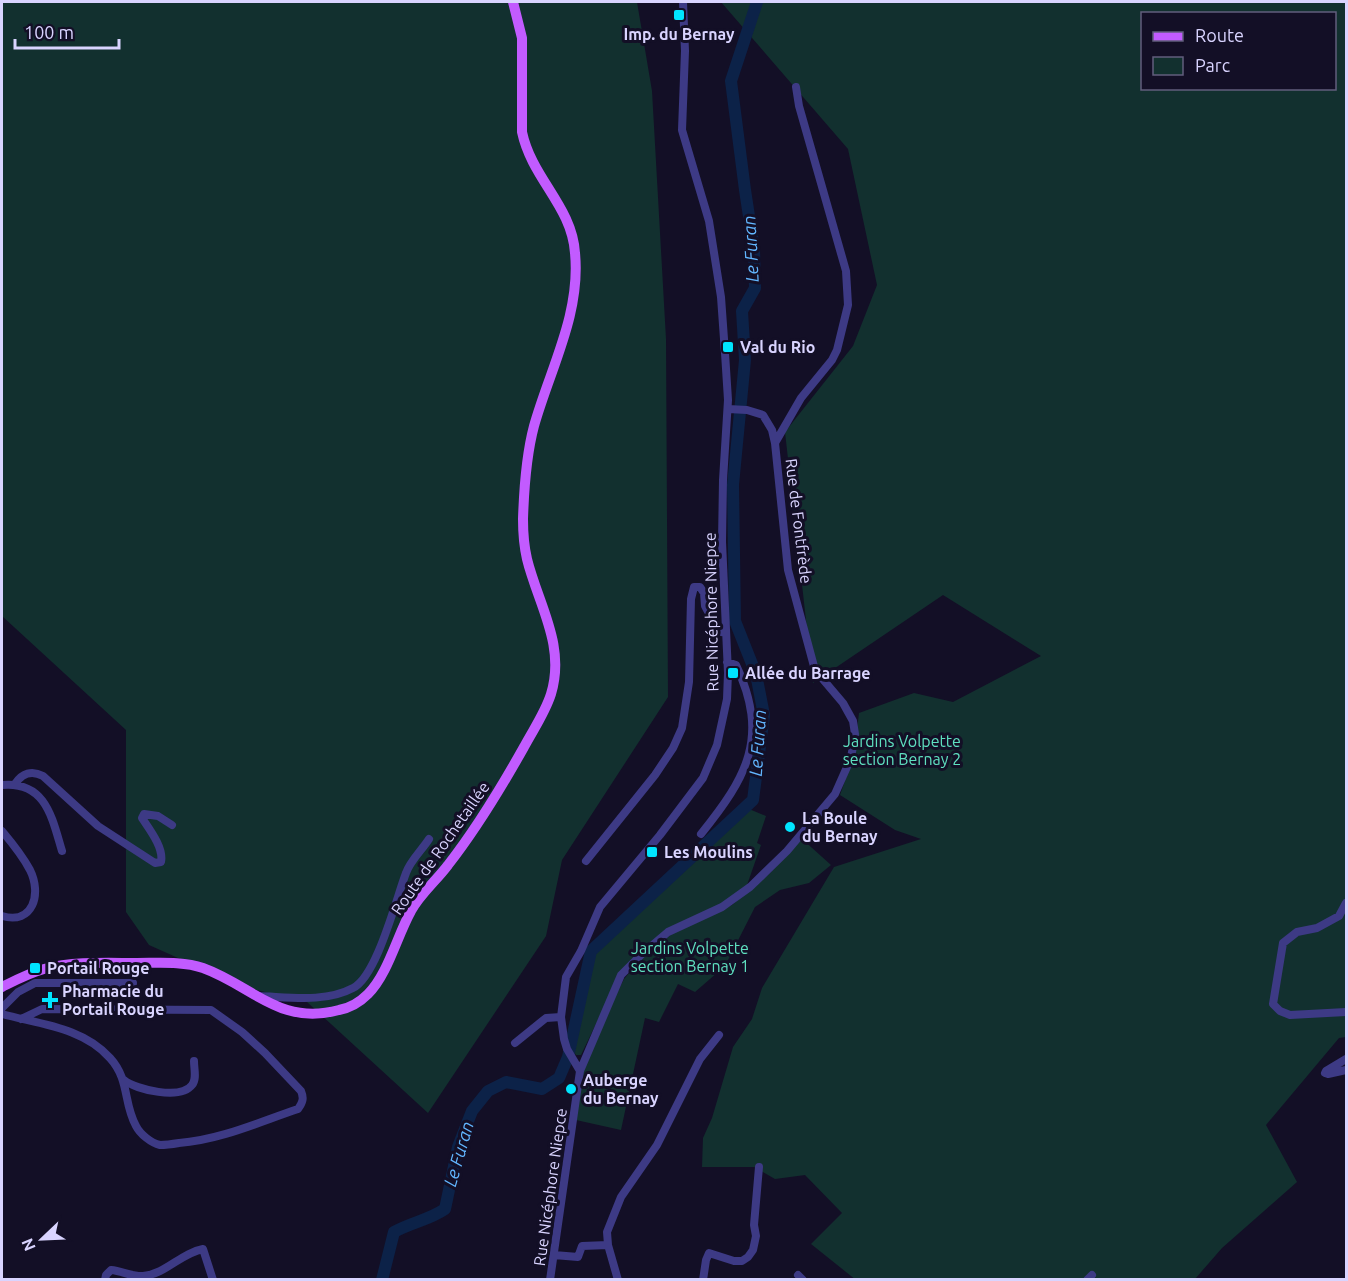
<svg xmlns="http://www.w3.org/2000/svg" width="1348" height="1281" font-family="Ubuntu,sans-serif">
  <style>
    .green { fill: #12302f; fill-rule: evenodd }
    .lines { fill: none; stroke-linecap: round; stroke-linejoin: round }
    .river { stroke: #0c2248; stroke-width: 12 }
    .minor { stroke: #3d3a85; stroke-width: 8 }
    .major { stroke: #c25bff; stroke-width: 10 }
    .poi-dot { fill: #00e5ff; stroke: #130f26; stroke-width: 2 }
    .labels { text-anchor: middle; stroke-width: 6; stroke-linejoin: round; paint-order: stroke }
    .poi-label { font-size: 16px; font-weight: bold; fill: #d9d4ff; stroke: #130f26; text-anchor: start }
    .street-label { font-size: 16px; fill: #d9d4ff; stroke: #130f26 }
    .park-label { font-size: 16px; fill: #5fe0c0; stroke: #130f26 }
    .water-label { font-size: 18px; font-style: italic; fill: #62b6ff; stroke: #130f26 }
  </style>
  <rect width="100%" height="100%" fill="#130f26"/>
  <path class="green" d="M 2,2 L 637,2 L 652,91 L 666,339 L 668,697 L 562,860 L 546,936 L 428,1113 L 307,1002 L 243,987 L 149,945 L 126,912 L 126,730 L 2,616 Z
    M 721,2 L 1346,2 L 1346,1037 L 1339,1038 L 1266,1125 L 1297,1182 L 1222,1248 L 1195,1279 L 856,1280 L 811,1244 L 842,1213 L 805,1175 L 775,1179 L 754,1167 L 702,1167 L 703,1138 L 712,1118 L 733,1047 L 752,1019 L 762,988 L 834,867 L 921,839 L 895,830 L 840,795 L 854,755 L 859,713 L 914,693 L 953,702 L 1041,656 L 943,595 L 813,683 L 785,432 L 853,346 L 877,285 L 848,149 ZM 1142,14 L 1334,14 L 1334,88 L 1142,88 Z
    M 749,809 L 766,816 L 757,843 L 761,845 L 746,888 L 727,903 L 692,918 L 619,976 L 581,1055 L 576,1055 L 574,1052 L 588,975 L 596,950 L 706,852 L 724,830 Z
    M 801,838 L 831,865 L 809,883 L 780,890 L 755,907 L 725,966 L 695,992 L 678,984 L 659,1022 L 645,1018 L 621,1130 L 576,1120 L 583,1073 L 598,1032 L 624,979 L 643,957 L 671,933 L 732,905 L 770,873 Z"/>
  <g class="lines">
    <path class="river" d="M 382,1280 L 394,1232 C 412,1222 429,1220 445,1209 L 458,1147 L 472,1111 L 488,1091 L 506,1082 L 542,1089 L 559,1078 L 568,1057 L 591,951 L 753,800 L 764,715 L 756,674 L 735,621 L 733,485 L 745,360 L 742,311 L 755,288 L 754,249 L 745,190 L 731,81 L 757,2"/>
    <path class="minor" d="M 728,409 L 747,410 L 763,415 L 772,430 L 775,443
      M 15,784 C 22,773 32,770 43,776 L 98,826 L 155,863 L 161,862 C 164,848 150,830 142,818 L 144,814 L 158,816 L 172,825
      M 2,785 C 46,781 52,818 62,851
      M 2,831 C 13,844 22,855 30,870 C 42,894 33,925 2,916
      M 701,834 C 747,777 770,737 736,665 L 727,662
      M 586,861 L 655,775 L 673,748 L 682,728 L 689,682 L 691,599 L 694,587 L 700,587 L 704,593 L 705,606 L 718,631 L 726,633
      M 1346,903 L 1339,916 L 1317,928 L 1297,932 L 1283,943 L 1273,1004 L 1280,1011 L 1290,1015 L 1346,1012
      M 258,996 C 289,997 325,1003 353,988 C 377,976 396,899 406,873 C 410,861 422,850 429,839
      M 2,1008 L 18,992 L 35,983 L 133,983
      M 2,1014 C 38,1024 83,1027 110,1058 C 130,1080 123,1103 136,1126 C 140,1134 151,1143 160,1145 C 166,1145 173,1144 179,1143 C 220,1140 259,1122 298,1109 C 303,1102 304,1098 301,1091 L 265,1053 L 242,1032 L 211,1010 L 42,1009 L 21,1019
      M 515,1043 L 546,1018 L 561,1017
      M 1346,1059 L 1326,1071 L 1325,1073 L 1328,1074 L 1346,1070
      M 580,1071 L 567,1049 L 564,1039 L 561,1017 L 566,977 L 581,951 L 600,907 L 660,835 L 703,778 L 717,745 L 727,699 L 728,673 L 722,542 L 723,480 L 728,400 L 725,353 L 721,297 L 709,221 L 682,130 L 685,51 L 683,2
      M 124,1080 C 136,1090 181,1100 192,1085 C 197,1079 194,1069 194,1061
      M 554,1255 L 578,1257 L 582,1246 L 608,1245
      M 798,1275 L 803,1280
      M 105,1280 L 106,1275 L 111,1270 C 122,1271 133,1277 143,1276 C 166,1274 181,1253 203,1249 L 213,1280
      M 550,1280 L 580,1071 L 621,975 L 642,954 L 668,932 L 722,907 L 750,887 L 787,851 L 835,794 L 851,758 L 855,734 L 853,721 L 843,703 L 815,670 L 788,570 L 775,443 L 801,398 L 832,360 L 837,350 L 848,305 L 846,271 L 799,106 L 796,87
      M 618,1280 L 608,1245 L 607,1232 L 621,1197 L 657,1145 L 700,1059 L 719,1035
      M 703,1280 L 706,1260 L 709,1253 L 734,1261 L 742,1261 L 748,1257 L 753,1250 L 756,1236 L 754,1225 L 759,1167
      M 1087,1280 L 1092,1275"/>
    <path class="major" d="M 2,987 C 16,980 29,973 44,969 C 75,961 107,963 137,963 C 159,963 183,961 203,968 C 253,986 279,1026 339,1010 C 350,1008 360,1002 368,994 C 388,974 397,936 411,911 C 420,894 437,880 448,865 C 477,828 501,788 524,747 C 533,730 545,713 551,694 C 566,645 538,604 527,559 C 524,546 523,532 523,519 C 524,488 526,456 534,426 C 550,369 581,314 575,253 C 572,206 532,179 522,132 L 522,38 L 513,2"/>
  </g>
  <g class="poi-dot">
    <rect x="673" y="9" width="12" height="12" rx="3"/>
    <rect x="722" y="341" width="12" height="12" rx="3"/>
    <rect x="727" y="667" width="12" height="12" rx="3"/>
    <circle cx="790" cy="827" r="6"/>
    <rect x="646" y="846" width="12" height="12" rx="3"/>
    <rect x="29" y="962" width="12" height="12" rx="3"/>
    <path d="M47 991h6v6h6v6h-6v6h-6v-6h-6v-6h6z"/>
    <circle cx="571" cy="1089" r="6"/>
  </g>
  <g class="labels">
    <g class="poi-label">
      <text x="679" y="40" text-anchor="middle">Imp. du Bernay</text>
      <text x="740" y="353">Val du Rio</text>
      <text x="745" y="679">Allée du Barrage</text>
      <text x="802" y="824">La Boule<tspan x="802" dy="18">du Bernay</tspan></text>
      <text x="664" y="858">Les Moulins</text>
      <text x="47" y="974">Portail Rouge</text>
      <text x="62" y="997">Pharmacie du<tspan x="62" dy="18">Portail Rouge</tspan></text>
      <text x="583" y="1086">Auberge<tspan x="583" dy="18">du Bernay</tspan></text>
    </g>
    <g class="street-label">
      <text transform="translate(799 521) rotate(83)" y="6">Rue de Fontfrède</text>
      <text transform="translate(711 612) rotate(-91)" y="6">Rue Nicéphore Niepce</text>
      <text transform="translate(440 848) rotate(-55)" y="6">Route de Rochetaillée</text>
      <text transform="translate(550 1187) rotate(-82)" y="6">Rue Nicéphore Niepce</text>
    </g>
    <g class="park-label">
      <text x="902" y="747">Jardins Volpette<tspan x="902" dy="18">section Bernay 2</tspan></text>
      <text x="690" y="954">Jardins Volpette<tspan x="690" dy="18">section Bernay 1</tspan></text>
    </g>
    <g class="water-label">
      <text transform="translate(751 249) rotate(-93)" y="6">Le Furan</text>
      <text transform="translate(758 743) rotate(-86)" y="6">Le Furan</text>
      <text transform="translate(459 1154) rotate(-74)" y="6">Le Furan</text>
    </g>
  </g>
  <rect width="1348" height="1281" fill="none" stroke="#d9d4ff" stroke-width="6"/>
  <rect x="1141" y="12" width="195" height="78" fill="#130f26" stroke="#625e7d" stroke-width="1.5"/>
  <rect x="1153" y="32" width="30" height="9" fill="#c25bff" stroke="#625e7d" stroke-width="1.5"/>
  <text x="1195" y="42" font-size="18" fill="#d9d4ff">Route</text>
  <rect x="1153" y="57" width="30" height="18" fill="#12302f" stroke="#625e7d" stroke-width="1.5"/>
  <text x="1195" y="72" font-size="18" fill="#d9d4ff">Parc</text>
  <g transform="translate(42 1239) rotate(247)" stroke="#130f26" stroke-width="4.5" paint-order="stroke">
  <path d="M0-4.5L10 22L0 15L-10 22Z" fill="#d9d4ff"/>
  <text y="-9" font-size="16" font-weight="bold" text-anchor="middle" fill="#d9d4ff">N</text>
  </g>
  <path d="M15 39v9h104v-9" fill="none" stroke="#d9d4ff" stroke-width="3"/>
  <text x="24" y="39" font-size="18" fill="#d9d4ff" stroke="#130f26" stroke-width="4.5" paint-order="stroke">100 m</text>
</svg>
